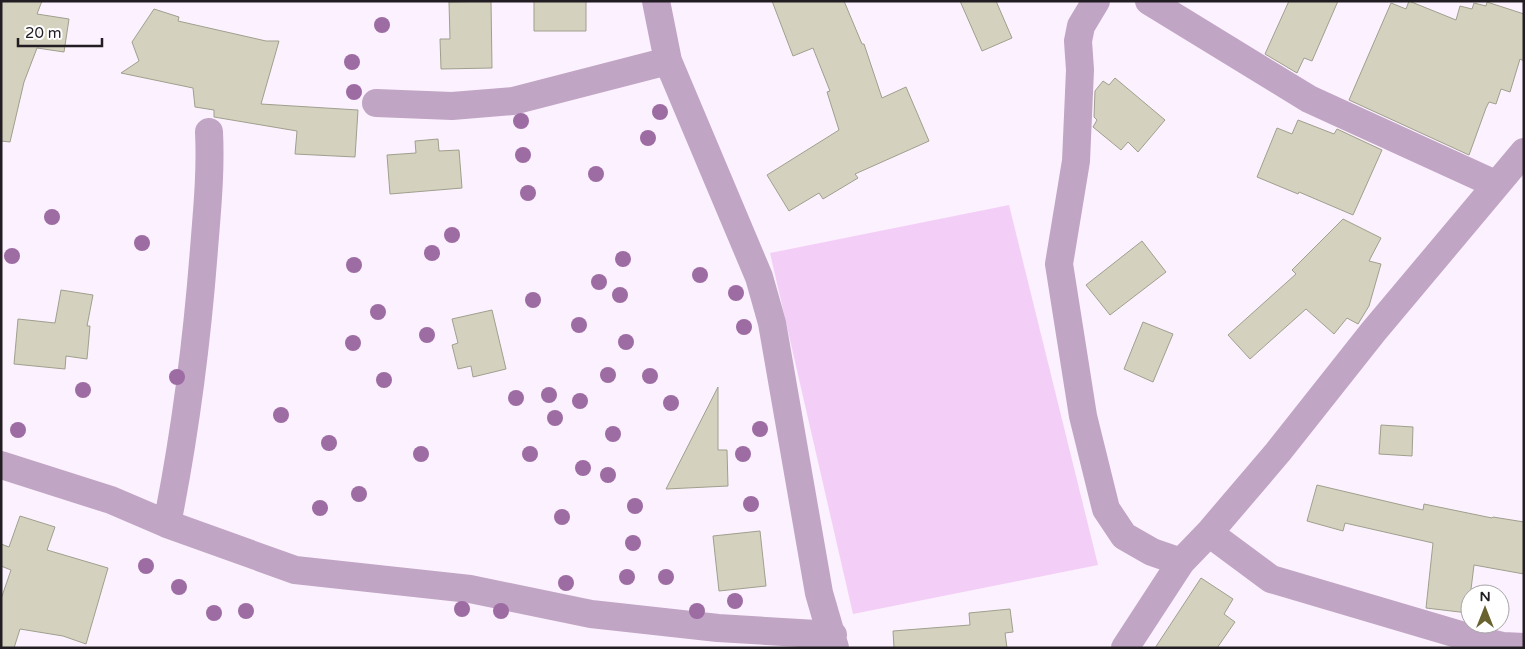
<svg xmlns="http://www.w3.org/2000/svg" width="1525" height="649" font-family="'Varela Round',sans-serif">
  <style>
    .green { fill: #f3cff8 }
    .building { fill: #d4d2bf; stroke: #a09f8d }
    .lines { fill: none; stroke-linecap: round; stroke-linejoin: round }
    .street { stroke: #c0a5c4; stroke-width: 28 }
    .tree { fill: #9c6ca3 }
  </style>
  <rect width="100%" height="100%" fill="#fcf1fe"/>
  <path class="green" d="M 1009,205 L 1098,565 L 853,614 L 770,253 Z"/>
  <path class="building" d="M 1,1 L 42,1 L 37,14 L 69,19 L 64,52 L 37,48 L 24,82 L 10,142 L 1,141 Z
    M 491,1 L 492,68 L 441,69 L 440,39 L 450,39 L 449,2 Z
    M 534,1 L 586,1 L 586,31 L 534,31 Z
    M 772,1 L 844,1 L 862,44 L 864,44 L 882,98 L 906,87 L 929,141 L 855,174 L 858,178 L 823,199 L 819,193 L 789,211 L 767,175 L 839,130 L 827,92 L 830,91 L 813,48 L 793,56 Z
    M 960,1 L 996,1 L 1012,38 L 982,51 Z
    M 1289,1 L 1338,1 L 1312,61 L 1304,58 L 1297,73 L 1265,54 Z
    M 1409,1 L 1456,20 L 1460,6 L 1472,9 L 1474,3 L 1486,6 L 1487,2 L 1524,14 L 1524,61 L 1520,59 L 1510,92 L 1501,89 L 1496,104 L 1489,102 L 1486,108 L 1469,155 L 1349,100 L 1391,3 L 1406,9 Z
    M 154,9 L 179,17 L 178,21 L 266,41 L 279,41 L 261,104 L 358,110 L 355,157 L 295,154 L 297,131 L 214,117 L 214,110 L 195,107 L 193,88 L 121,73 L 139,61 L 132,42 Z
    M 1115,78 L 1165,120 L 1138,152 L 1128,142 L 1121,150 L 1093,127 L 1097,120 L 1094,117 L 1095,91 L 1103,81 L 1109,85 Z
    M 1298,120 L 1334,134 L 1337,129 L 1382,150 L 1353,215 L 1299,192 L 1298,194 L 1257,177 L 1277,128 L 1292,134 Z
    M 438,139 L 439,151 L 459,150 L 462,188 L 390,194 L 387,155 L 416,153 L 415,141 Z
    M 1343,219 L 1381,238 L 1369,261 L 1381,264 L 1369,306 L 1358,324 L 1347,318 L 1334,334 L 1306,309 L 1250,359 L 1228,335 L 1296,274 L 1292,270 Z
    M 1142,241 L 1166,272 L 1110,315 L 1086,285 Z
    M 61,290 L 93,295 L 87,326 L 90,326 L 87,359 L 66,356 L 65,369 L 14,364 L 18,319 L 55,323 Z
    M 492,310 L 506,369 L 473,377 L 471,366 L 458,369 L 452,345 L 458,343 L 452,319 Z
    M 1143,322 L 1173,334 L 1153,382 L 1124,369 Z
    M 718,387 L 718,450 L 727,450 L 728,486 L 666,489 Z
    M 1381,425 L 1413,427 L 1412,456 L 1379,454 Z
    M 1317,485 L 1423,510 L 1424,504 L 1492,518 L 1493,517 L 1524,522 L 1524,574 L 1474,565 L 1468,613 L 1426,608 L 1433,543 L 1345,523 L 1343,531 L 1307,521 Z
    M 20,516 L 55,527 L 47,550 L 108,568 L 86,644 L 63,636 L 20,629 L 14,648 L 1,648 L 1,599 L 11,570 L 1,566 L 1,544 L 9,547 Z
    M 760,531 L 766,586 L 719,591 L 713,536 Z
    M 1201,578 L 1233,599 L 1224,614 L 1235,622 L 1217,648 L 1155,648 Z
    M 1010,609 L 1013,632 L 1005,633 L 1007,648 L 894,648 L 893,631 L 970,625 L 969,613 Z"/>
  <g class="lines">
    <path class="street" d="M 656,1 L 668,61 L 759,277 L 772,323 L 819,593 L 835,648
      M 1096,1 L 1081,26 L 1078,41 L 1080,70 L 1076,161 L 1059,264 L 1083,416 L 1106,509 L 1124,536 L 1152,552 L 1181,562
      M 1149,1 L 1309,99 L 1495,184
      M 376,103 L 452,106 L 513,101 L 668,61
      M 1,465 L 111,500 L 167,524 L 295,570 L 470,589 L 591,614 L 718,628 L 833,635
      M 167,524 C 185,434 197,341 204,249 C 207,211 211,171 209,132
      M 1209,533 L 1271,579 L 1474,639 L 1503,646 L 1524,647
      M 1125,648 L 1181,562 L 1209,533 L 1278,452 L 1373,332 L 1524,152"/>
  </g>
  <g class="tree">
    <circle cx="382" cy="25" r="8"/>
    <circle cx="352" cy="62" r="8"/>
    <circle cx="354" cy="92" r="8"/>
    <circle cx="660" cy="112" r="8"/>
    <circle cx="521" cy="121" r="8"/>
    <circle cx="648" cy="138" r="8"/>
    <circle cx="523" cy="155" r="8"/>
    <circle cx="596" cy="174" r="8"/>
    <circle cx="528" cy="193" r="8"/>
    <circle cx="52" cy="217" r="8"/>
    <circle cx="452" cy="235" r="8"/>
    <circle cx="142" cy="243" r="8"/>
    <circle cx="432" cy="253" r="8"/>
    <circle cx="12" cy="256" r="8"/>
    <circle cx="623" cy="259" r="8"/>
    <circle cx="354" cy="265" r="8"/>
    <circle cx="700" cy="275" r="8"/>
    <circle cx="599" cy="282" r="8"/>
    <circle cx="736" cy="293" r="8"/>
    <circle cx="620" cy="295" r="8"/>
    <circle cx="533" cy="300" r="8"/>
    <circle cx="378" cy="312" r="8"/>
    <circle cx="579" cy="325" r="8"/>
    <circle cx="744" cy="327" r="8"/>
    <circle cx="427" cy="335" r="8"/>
    <circle cx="626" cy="342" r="8"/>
    <circle cx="353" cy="343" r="8"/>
    <circle cx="608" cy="375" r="8"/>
    <circle cx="650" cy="376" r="8"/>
    <circle cx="177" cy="377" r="8"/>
    <circle cx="384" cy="380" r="8"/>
    <circle cx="83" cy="390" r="8"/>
    <circle cx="549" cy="395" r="8"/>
    <circle cx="516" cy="398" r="8"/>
    <circle cx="580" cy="401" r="8"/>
    <circle cx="671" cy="403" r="8"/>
    <circle cx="281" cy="415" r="8"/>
    <circle cx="555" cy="418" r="8"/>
    <circle cx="760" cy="429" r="8"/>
    <circle cx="18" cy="430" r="8"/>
    <circle cx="613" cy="434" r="8"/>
    <circle cx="329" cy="443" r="8"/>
    <circle cx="421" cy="454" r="8"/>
    <circle cx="530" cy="454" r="8"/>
    <circle cx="743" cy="454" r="8"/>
    <circle cx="583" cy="468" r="8"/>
    <circle cx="608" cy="475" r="8"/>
    <circle cx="359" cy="494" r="8"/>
    <circle cx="751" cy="504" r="8"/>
    <circle cx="635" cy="506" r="8"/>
    <circle cx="320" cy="508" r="8"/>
    <circle cx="562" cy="517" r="8"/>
    <circle cx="633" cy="543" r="8"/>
    <circle cx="146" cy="566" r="8"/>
    <circle cx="627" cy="577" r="8"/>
    <circle cx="666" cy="577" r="8"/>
    <circle cx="566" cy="583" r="8"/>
    <circle cx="179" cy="587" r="8"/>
    <circle cx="735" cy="601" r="8"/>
    <circle cx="462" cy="609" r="8"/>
    <circle cx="246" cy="611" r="8"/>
    <circle cx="501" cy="611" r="8"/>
    <circle cx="697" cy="611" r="8"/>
    <circle cx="214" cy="613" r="8"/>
  </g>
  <rect width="1525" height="649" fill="none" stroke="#221d23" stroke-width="5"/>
  <g transform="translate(1485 609)"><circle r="24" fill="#ffffff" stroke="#a7a5a7"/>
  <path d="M0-4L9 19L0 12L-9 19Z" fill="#69622e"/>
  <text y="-8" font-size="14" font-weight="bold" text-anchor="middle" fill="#221d23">N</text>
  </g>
  <path d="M18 38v8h84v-8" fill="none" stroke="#221d23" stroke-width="2.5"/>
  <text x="25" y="38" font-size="15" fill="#221d23" stroke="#ffffff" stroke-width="4" paint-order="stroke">20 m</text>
</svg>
